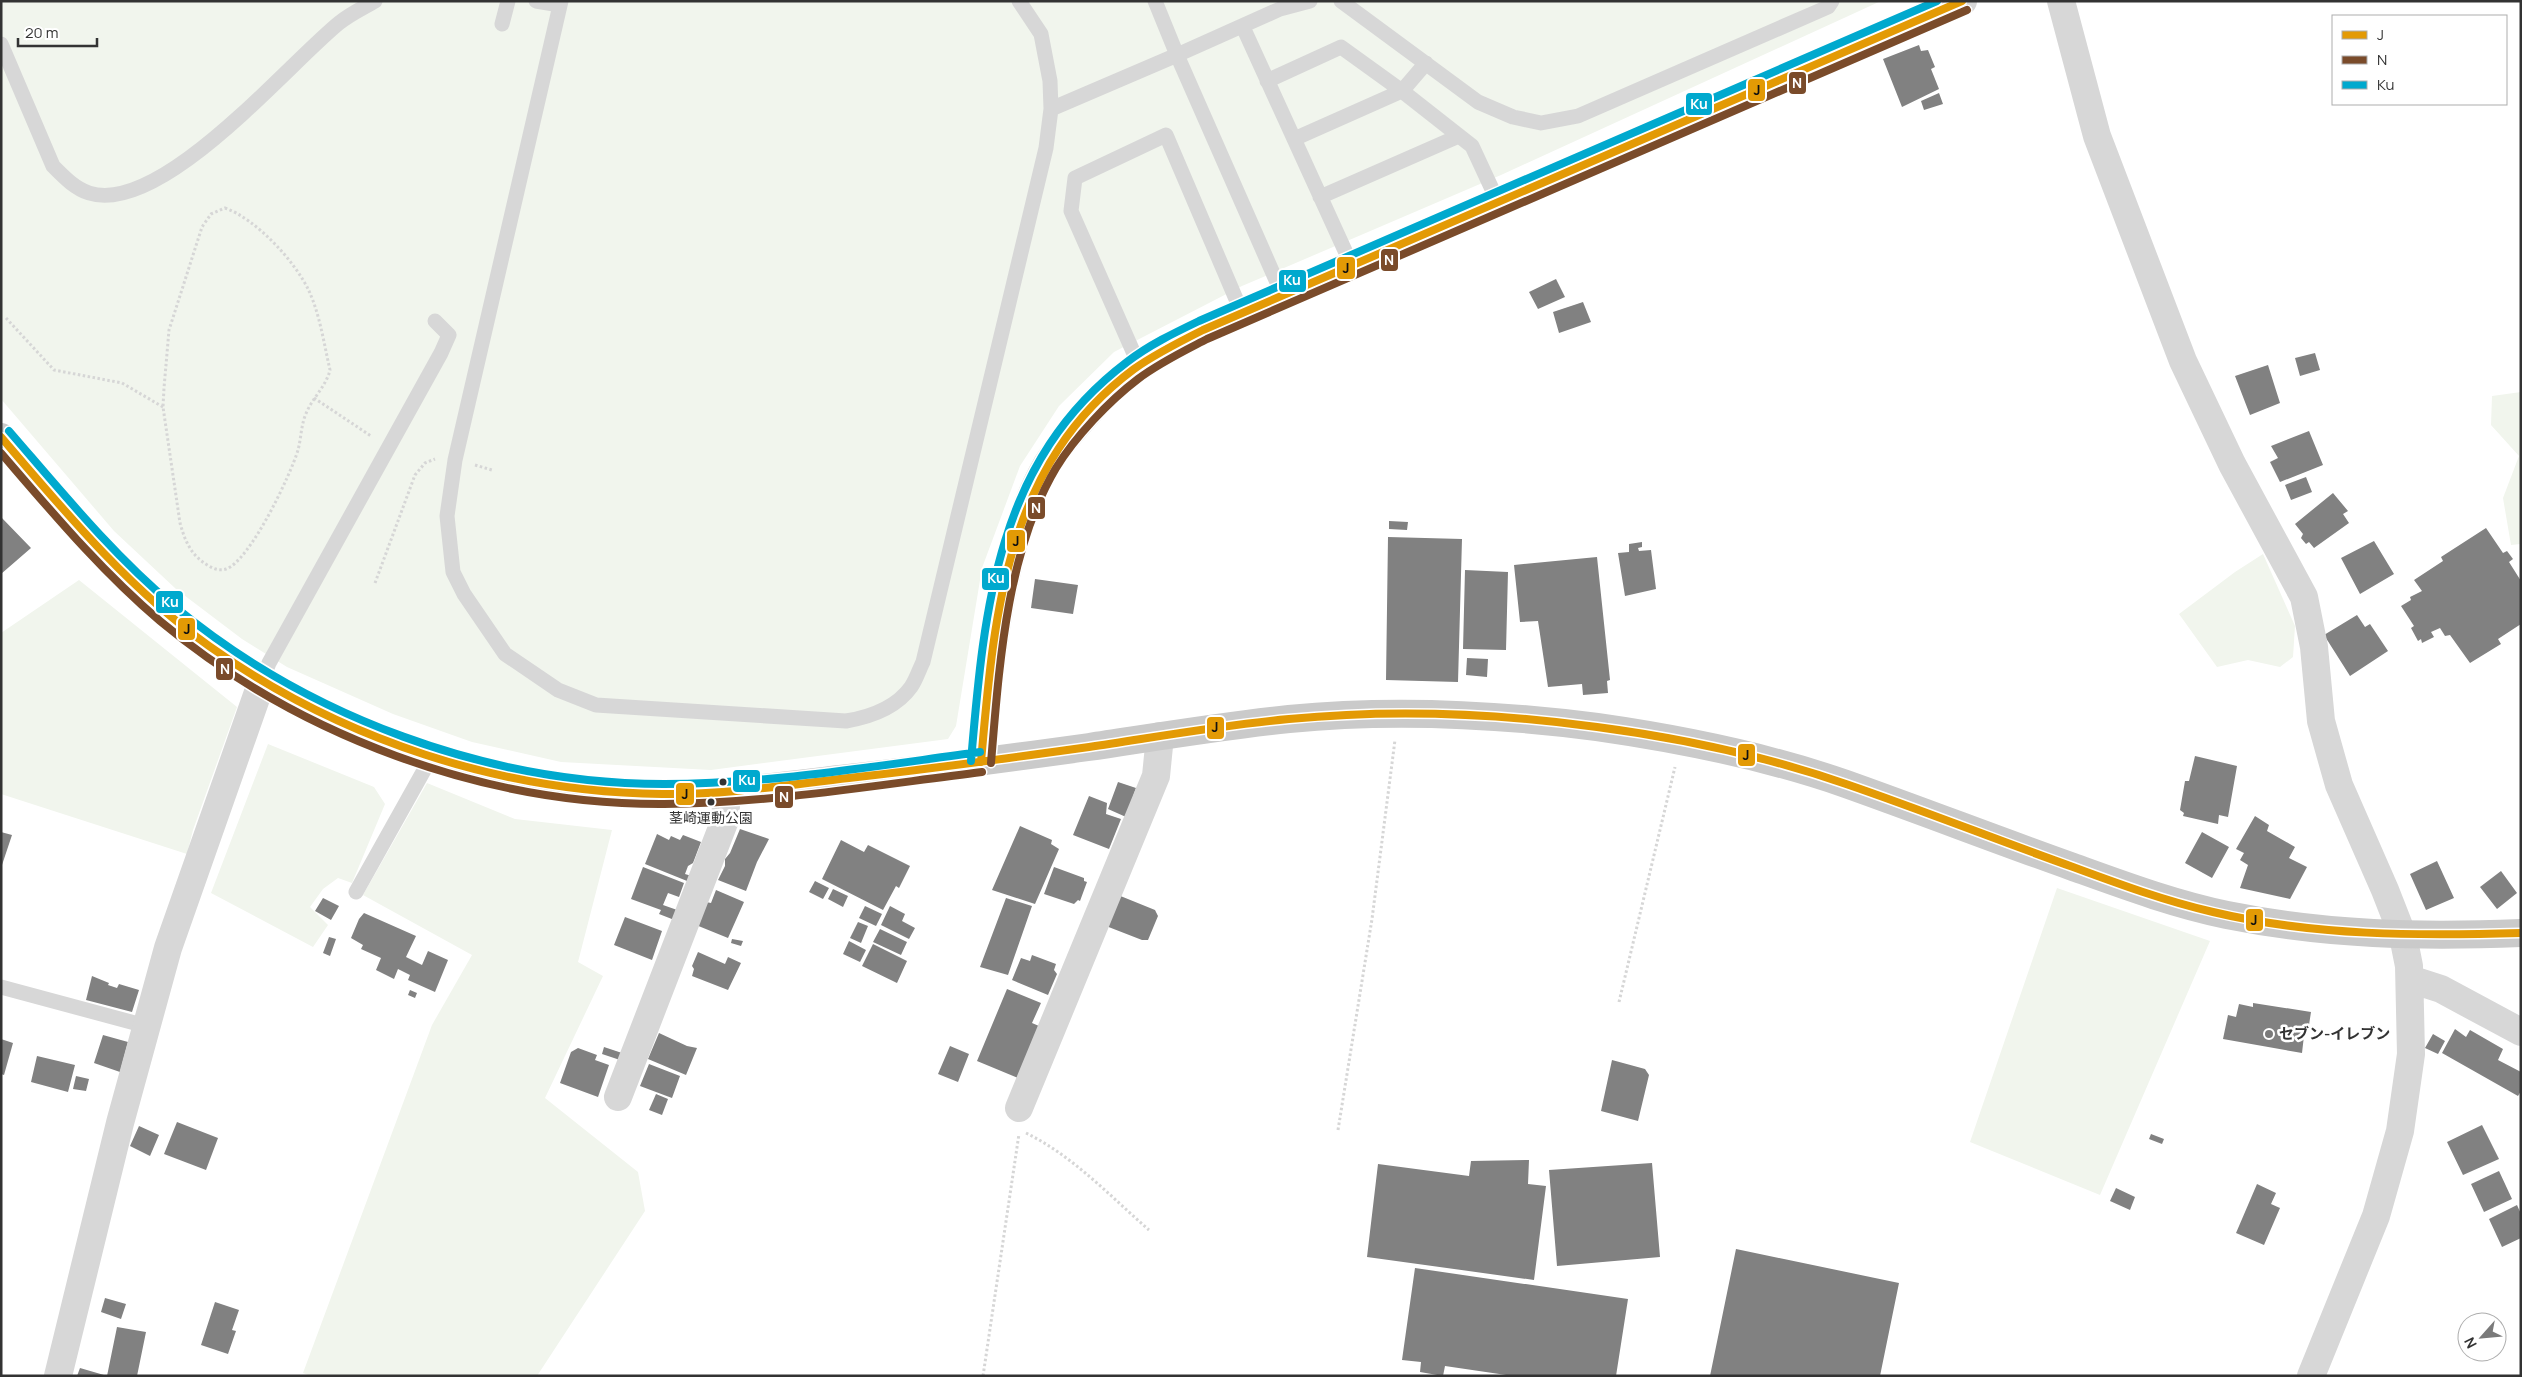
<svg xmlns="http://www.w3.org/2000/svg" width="2522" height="1377" font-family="Manrope,'Noto Sans JP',sans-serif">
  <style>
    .green { fill: #f1f5ed }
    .building { fill: #818181 }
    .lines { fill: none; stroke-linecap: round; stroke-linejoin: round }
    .path { stroke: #d6d6d6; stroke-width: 3; stroke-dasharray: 2.5 2.5; stroke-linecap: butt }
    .service { stroke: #d7d7d7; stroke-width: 15 }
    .minor { stroke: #d7d7d7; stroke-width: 28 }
    .tertiary { stroke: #d7d7d7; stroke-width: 28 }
    .primary { stroke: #cacaca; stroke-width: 28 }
    .bus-1-casing { stroke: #fff; stroke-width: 11 }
    .bus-2-casing { stroke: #fff; stroke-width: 11 }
    .bus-3-casing { stroke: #fff; stroke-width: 11 }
    .bus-1 { stroke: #e39a05; stroke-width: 8 }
    .bus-2 { stroke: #7a4b2a; stroke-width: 8 }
    .bus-3 { stroke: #00a9ce; stroke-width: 8 }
    .bus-dot { fill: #333; stroke: #fff; stroke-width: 2 }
    .poi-dot { fill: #7a7a7a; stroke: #fff; stroke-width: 2 }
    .labels { text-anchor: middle; stroke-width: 5; stroke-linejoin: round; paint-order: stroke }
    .bus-label { font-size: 14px; fill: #333; stroke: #fff }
    .poi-label { font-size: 15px; font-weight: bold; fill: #333; stroke: #fff; text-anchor: start }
    .line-badge { stroke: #fff; stroke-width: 2 }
    .badge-label { font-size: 14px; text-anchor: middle; font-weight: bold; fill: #fff }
    .pale-badge-label { font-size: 14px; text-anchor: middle; font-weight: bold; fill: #111 }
  </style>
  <rect width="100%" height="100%" fill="#fff"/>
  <path class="green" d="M 1,1 L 1881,1 L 1501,175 L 1242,286 L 1114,352 L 1059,406 L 1020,466 L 982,568 L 956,726 L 948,739 L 711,770 L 561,762 L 472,742 L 393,714 L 287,667 L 242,639 L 176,589 L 114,531 L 1,399 Z
    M 2521,392 L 2521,544 L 2511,545 L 2503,498 L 2519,456 L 2491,425 L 2492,396 Z
    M 2263,554 L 2295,626 L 2293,657 L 2280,667 L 2248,660 L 2217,667 L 2179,614 L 2235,572 Z
    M 79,580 L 237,707 L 193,830 L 187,854 L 1,794 L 1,633 Z
    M 268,744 L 374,787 L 385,804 L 352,883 L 338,878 L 323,889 L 310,907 L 328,925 L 313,947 L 211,893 Z
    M 427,783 L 515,819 L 612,830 L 578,962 L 603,976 L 545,1098 L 638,1172 L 645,1211 L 537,1376 L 311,1376 L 303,1373 L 432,1025 L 472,955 L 363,895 Z
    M 2057,888 L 2210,941 L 2100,1195 L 1970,1142 Z"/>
  <path class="building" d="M 1919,45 L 1921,51 L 1928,50 L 1935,67 L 1931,69 L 1939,89 L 1902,107 L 1883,59 Z
    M 1939,93 L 1943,104 L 1924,110 L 1921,101 Z
    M 1556,279 L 1565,297 L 1538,309 L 1529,292 Z
    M 1583,302 L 1591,322 L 1559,333 L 1553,312 Z
    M 2315,353 L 2320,370 L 2300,376 L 2295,358 Z
    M 2268,365 L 2280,403 L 2250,415 L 2235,376 Z
    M 2309,431 L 2323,465 L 2280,482 L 2270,462 L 2278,458 L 2271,446 Z
    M 2306,477 L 2312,492 L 2291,500 L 2285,485 Z
    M 2333,493 L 2348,511 L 2343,514 L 2349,523 L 2314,548 L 2309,542 L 2306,544 L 2301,538 L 2303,534 L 2295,524 Z
    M 1,517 L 31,548 L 1,574 Z
    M 1389,521 L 1408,522 L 1407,530 L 1389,529 Z
    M 2486,528 L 2503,553 L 2507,551 L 2513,559 L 2509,562 L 2521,581 L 2521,624 L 2498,639 L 2501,644 L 2470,663 L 2450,635 L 2445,636 L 2440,628 L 2431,632 L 2434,637 L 2422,643 L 2421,639 L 2418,641 L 2411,628 L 2414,626 L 2401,606 L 2411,600 L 2410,597 L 2422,591 L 2414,580 L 2443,561 L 2441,557 Z
    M 1388,537 L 1462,539 L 1458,682 L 1386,680 Z
    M 2374,541 L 2394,574 L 2360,594 L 2341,558 Z
    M 1642,542 L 1642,547 L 1638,548 L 1639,551 L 1651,550 L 1656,589 L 1625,596 L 1618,553 L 1629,552 L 1629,544 Z
    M 1597,557 L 1610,680 L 1607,681 L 1608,693 L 1583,695 L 1582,684 L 1548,687 L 1538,621 L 1520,622 L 1514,565 Z
    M 1465,570 L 1508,572 L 1506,650 L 1463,649 Z
    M 1035,579 L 1078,585 L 1073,614 L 1031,608 Z
    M 2357,615 L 2365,627 L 2370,624 L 2388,651 L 2350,676 L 2324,635 Z
    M 1467,658 L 1488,659 L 1487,677 L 1466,675 Z
    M 2195,756 L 2237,766 L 2228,817 L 2219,815 L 2218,824 L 2183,816 L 2184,813 L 2180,810 L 2185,781 L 2189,781 Z
    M 1118,782 L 1136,788 L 1126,817 L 1108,809 Z
    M 1089,796 L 1107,803 L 1106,814 L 1121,819 L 1109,849 L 1073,835 Z
    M 2255,816 L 2269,825 L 2267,831 L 2295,847 L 2289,858 L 2307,867 L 2290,899 L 2240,888 L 2248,865 L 2240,860 L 2244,853 L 2236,849 Z
    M 1020,826 L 1052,840 L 1051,844 L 1059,849 L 1035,904 L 992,890 Z
    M 740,829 L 769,839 L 757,862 L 746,891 L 718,880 L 725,866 L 725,859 L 730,853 Z
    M 1,832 L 12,835 L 2,865 L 1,865 Z
    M 2202,832 L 2229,847 L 2212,878 L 2185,863 Z
    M 657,834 L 669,840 L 671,836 L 680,840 L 683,835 L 701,842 L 693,863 L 688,866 L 685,874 L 695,877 L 692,883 L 645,864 Z
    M 841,840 L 864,852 L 868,845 L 910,866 L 899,888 L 896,886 L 883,910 L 822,879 Z
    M 2437,861 L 2454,898 L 2426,910 L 2410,874 Z
    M 643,867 L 684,883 L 679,897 L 668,893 L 663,905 L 680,911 L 677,921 L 659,914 L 661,910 L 631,899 Z
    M 1054,867 L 1084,878 L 1084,881 L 1087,882 L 1080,901 L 1078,900 L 1074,904 L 1044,894 Z
    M 2501,871 L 2517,893 L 2497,909 L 2480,887 Z
    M 815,881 L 829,888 L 823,899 L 809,892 Z
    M 833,889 L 848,896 L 843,907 L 828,899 Z
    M 716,890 L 744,902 L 728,938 L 696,925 L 706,902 L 711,903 Z
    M 1118,895 L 1155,910 L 1158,916 L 1148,940 L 1142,940 L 1106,926 Z
    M 323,898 L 339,906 L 331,920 L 315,911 Z
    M 1006,898 L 1032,906 L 1008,975 L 980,967 Z
    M 865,906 L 882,914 L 876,926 L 859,918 Z
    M 890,906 L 905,914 L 902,921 L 915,928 L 909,939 L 881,925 Z
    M 364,913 L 416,936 L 406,957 L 422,965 L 428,951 L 448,960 L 435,992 L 408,980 L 410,975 L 398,969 L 394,979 L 376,970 L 381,958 L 361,949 L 363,945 L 351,938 L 359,919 Z
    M 625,917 L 662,931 L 652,960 L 614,945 Z
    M 858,922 L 868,926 L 861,943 L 850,938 Z
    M 880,929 L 907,942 L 901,955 L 873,942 Z
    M 329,937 L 336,939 L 330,956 L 323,953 Z
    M 732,939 L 743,941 L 741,946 L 731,943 Z
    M 849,941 L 866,950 L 860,962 L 843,954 Z
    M 873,944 L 907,961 L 897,983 L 862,966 Z
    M 698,952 L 725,964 L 728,957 L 741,963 L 728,990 L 692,976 L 694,969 L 692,966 Z
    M 1032,955 L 1056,964 L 1054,970 L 1057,974 L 1048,995 L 1012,980 L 1021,958 L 1030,961 Z
    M 92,976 L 109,983 L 108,985 L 117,988 L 119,984 L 139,990 L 132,1012 L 86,1000 Z
    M 1007,989 L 1041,1003 L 1032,1023 L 1039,1026 L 1018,1078 L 977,1061 Z
    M 410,990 L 417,993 L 415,998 L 408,995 Z
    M 2253,1003 L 2311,1012 L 2309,1025 L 2305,1027 L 2302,1053 L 2223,1039 L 2228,1015 L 2236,1017 L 2239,1004 L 2253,1007 Z
    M 2455,1029 L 2466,1037 L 2470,1030 L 2503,1049 L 2498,1060 L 2521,1072 L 2521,1091 L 2518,1096 L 2442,1053 Z
    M 659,1033 L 687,1046 L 697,1048 L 686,1075 L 648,1059 Z
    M 2433,1034 L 2445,1041 L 2438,1054 L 2425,1048 Z
    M 103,1035 L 128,1042 L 120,1072 L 94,1063 Z
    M 1,1039 L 13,1043 L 4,1075 L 1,1074 Z
    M 950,1046 L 969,1054 L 958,1082 L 938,1074 Z
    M 604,1047 L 622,1053 L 620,1060 L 602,1054 Z
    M 578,1048 L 597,1055 L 595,1060 L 609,1065 L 598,1097 L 560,1083 L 571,1052 Z
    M 37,1056 L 75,1065 L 68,1092 L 31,1082 Z
    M 1612,1060 L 1645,1069 L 1649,1075 L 1638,1121 L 1601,1111 Z
    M 649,1064 L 680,1076 L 672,1098 L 640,1086 Z
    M 76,1076 L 89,1079 L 86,1091 L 73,1089 Z
    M 656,1094 L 668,1099 L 662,1115 L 649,1110 Z
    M 177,1122 L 218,1138 L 206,1170 L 164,1154 Z
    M 2482,1125 L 2499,1159 L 2463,1175 L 2447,1142 Z
    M 139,1126 L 159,1135 L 150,1156 L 130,1146 Z
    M 2151,1134 L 2164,1139 L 2162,1144 L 2149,1139 Z
    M 1529,1160 L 1528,1184 L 1546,1186 L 1534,1280 L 1367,1257 L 1378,1164 L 1469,1176 L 1471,1161 Z
    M 1652,1163 L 1660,1257 L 1557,1266 L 1549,1170 Z
    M 2499,1171 L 2512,1199 L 2484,1212 L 2471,1184 Z
    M 2257,1184 L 2276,1193 L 2271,1204 L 2280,1208 L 2264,1245 L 2236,1233 Z
    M 2116,1188 L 2135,1197 L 2130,1210 L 2110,1201 Z
    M 2517,1205 L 2521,1214 L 2521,1238 L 2502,1247 L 2489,1219 Z
    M 1736,1249 L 1899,1283 L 1880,1376 L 1710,1376 Z
    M 1415,1268 L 1628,1299 L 1616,1376 L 1513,1376 L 1445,1366 L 1443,1376 L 1420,1372 L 1421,1362 L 1402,1360 Z
    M 105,1298 L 126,1304 L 121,1319 L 101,1312 Z
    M 215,1302 L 239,1310 L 232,1330 L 236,1331 L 228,1354 L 201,1345 Z
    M 117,1327 L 146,1332 L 137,1376 L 107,1376 Z
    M 80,1368 L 104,1375 L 103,1376 L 77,1376 Z"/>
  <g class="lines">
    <path class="path" d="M 225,208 C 256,219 295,261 309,291 C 320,315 324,344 330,370 C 326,387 311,399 305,416 C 301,427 301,439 298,450 C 291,474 250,561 226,569 C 220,571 214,569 209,566 C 191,556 185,541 180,523 L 163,407 L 164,388 L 169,330 L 202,227 L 211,214 Z
      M 6,318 L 54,370 L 122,383 L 163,407
      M 314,398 L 371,436
      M 475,465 L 492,470
      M 375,583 L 415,475 L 425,463 L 435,459
      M 1619,1002 L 1675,767
      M 1338,1130 L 1372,919 L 1395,740
      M 1026,1133 C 1073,1156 1110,1196 1149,1230
      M 983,1376 L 1019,1134"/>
    <path class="service" d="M 536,1 L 560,5
      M 561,1 L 455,460 L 447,516 L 453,572 L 464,594 L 505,654 L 558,690 L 596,705 L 846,721 C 870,717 896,708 911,687 C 916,680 919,670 923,662 L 1046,148 L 1051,109 L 1050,81 L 1041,34 L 1019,1
      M 1341,1 L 1478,102 L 1513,117 L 1541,123 L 1578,116 L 1828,7 L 1832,1
      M 502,24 L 508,1
      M 1243,27 L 1352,266
      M 1,44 L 53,166 C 63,176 74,188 89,193 C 161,216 287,65 339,23 C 350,14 363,8 375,1
      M 1267,81 L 1341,47 L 1402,91 L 1472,146 L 1498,202
      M 1051,109 L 1177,55 L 1155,1
      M 1294,139 L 1402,91 L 1426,63
      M 1320,197 L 1459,136
      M 1283,296 L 1177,55 L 1280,9 L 1310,1
      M 1139,365 L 1071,211 L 1075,178 L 1166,135 L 1242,313
      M 262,681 L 269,663 L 441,353 L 449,335 L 435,321
      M 356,892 L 432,756
      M 1,987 L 146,1026"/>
    <path class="minor" d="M 2061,1 L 2097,136 L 2183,361 L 2232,464 L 2304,597 L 2314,647 L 2321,721 L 2339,785 L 2385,890 L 2403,936 L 2409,966 L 2411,1054 L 2400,1131 L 2376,1216 L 2311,1376
      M 2410,979 L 2441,989 L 2521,1032
      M 618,1097 L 725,820 L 727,791
      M 1019,1108 L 1156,776 L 1160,736
      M 58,1376 L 120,1123 L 168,948 L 262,681"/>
    <path class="tertiary" d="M 981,762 C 989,670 1000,544 1047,464 C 1059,445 1075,428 1090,411 C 1105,394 1121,378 1140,365 C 1160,351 1182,341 1203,330 L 1963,1"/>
    <path class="primary" d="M 1,437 C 65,512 128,588 209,646 C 338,739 503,793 662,794 C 725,794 787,785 849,778 C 929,769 1009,758 1089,747 C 1156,737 1222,726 1289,719 C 1391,709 1496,714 1597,727 C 1681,739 1766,756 1846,784 C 1922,811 1997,840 2073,867 C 2123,885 2174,904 2227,915 C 2327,935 2419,937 2521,933"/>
    <g class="bus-1-casing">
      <path id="bus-1" d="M 1,437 C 65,512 129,589 209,646 C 341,740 501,792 662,794 C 725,795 787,785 849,778 C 930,769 1010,758 1089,747 C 1156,737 1222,725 1289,719 C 1391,709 1495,713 1597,727 C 1681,738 1765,756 1846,784 C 1922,810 1997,840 2073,867 C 2119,884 2165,901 2213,912 C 2314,936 2418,936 2521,933
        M 981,762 C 994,615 1005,465 1134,369 C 1155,354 1179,342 1203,330 L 1962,1"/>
    </g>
    <g class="bus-2-casing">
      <path id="bus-2" d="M 1,453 C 51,511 101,571 160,621 C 298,736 484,805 664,804 C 771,803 877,785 982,772
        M 991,763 C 999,668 1006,552 1056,468 C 1075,437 1109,401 1138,379 C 1159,363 1184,351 1207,339 L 1967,10"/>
    </g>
    <g class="bus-3-casing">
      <path id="bus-3" d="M 9,431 C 61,491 112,554 174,606 C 308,717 488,784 664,784 C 770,784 875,766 980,752
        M 971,761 C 984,610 996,461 1127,362 C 1149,345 1174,333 1199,321 L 1937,1"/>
    </g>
    <use href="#bus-1" class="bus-1"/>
    <use href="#bus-2" class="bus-2"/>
    <use href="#bus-3" class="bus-3"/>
  </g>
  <g class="bus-dot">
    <circle cx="723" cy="782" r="4.5"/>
    <circle cx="711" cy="802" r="4.5"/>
  </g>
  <circle class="poi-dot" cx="2269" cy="1034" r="5"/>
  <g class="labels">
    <g class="bus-label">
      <text x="711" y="823">茎崎運動公園</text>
    </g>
    <g class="poi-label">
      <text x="2279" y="1039">セブン-イレブン</text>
    </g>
  </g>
  <g class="line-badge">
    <rect x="1788" y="71" width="19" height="24" rx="5" fill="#7a4b2a"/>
    <rect x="1747" y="78" width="19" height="24" rx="5" fill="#e39a05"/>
    <rect x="1685" y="92" width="28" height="24" rx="5" fill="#00a9ce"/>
    <rect x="1380" y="248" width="19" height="24" rx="5" fill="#7a4b2a"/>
    <rect x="1336" y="256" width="20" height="24" rx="5" fill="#e39a05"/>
    <rect x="1278" y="269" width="29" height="24" rx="5" fill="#00a9ce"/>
    <rect x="1027" y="496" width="19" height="24" rx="5" fill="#7a4b2a"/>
    <rect x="1006" y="529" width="20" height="24" rx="5" fill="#e39a05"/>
    <rect x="981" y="567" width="29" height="24" rx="5" fill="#00a9ce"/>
    <rect x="155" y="590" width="29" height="24" rx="5" fill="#00a9ce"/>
    <rect x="177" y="617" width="19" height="24" rx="5" fill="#e39a05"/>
    <rect x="215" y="657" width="19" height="24" rx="5" fill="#7a4b2a"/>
    <rect x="1206" y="716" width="19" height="24" rx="5" fill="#e39a05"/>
    <rect x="1737" y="743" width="19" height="24" rx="5" fill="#e39a05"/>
    <rect x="732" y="769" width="29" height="24" rx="5" fill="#00a9ce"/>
    <rect x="675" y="782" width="20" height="24" rx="5" fill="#e39a05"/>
    <rect x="774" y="785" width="20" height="24" rx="5" fill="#7a4b2a"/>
    <rect x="2245" y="908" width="19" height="24" rx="5" fill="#e39a05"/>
  </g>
  <g class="badge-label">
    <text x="1797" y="88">N</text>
    <text x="1699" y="109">Ku</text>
    <text x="1389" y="265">N</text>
    <text x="1292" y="285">Ku</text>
    <text x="1036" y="513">N</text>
    <text x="996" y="583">Ku</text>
    <text x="170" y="607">Ku</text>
    <text x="225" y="674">N</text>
    <text x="747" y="785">Ku</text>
    <text x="784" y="802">N</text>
  </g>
  <g class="pale-badge-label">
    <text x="1757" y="95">J</text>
    <text x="1346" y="273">J</text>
    <text x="1016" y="546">J</text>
    <text x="187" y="634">J</text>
    <text x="1215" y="732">J</text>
    <text x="1746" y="760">J</text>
    <text x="685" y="799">J</text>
    <text x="2254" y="925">J</text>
  </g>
  <rect width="2522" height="1377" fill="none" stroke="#333333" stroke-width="5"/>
  <rect x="2332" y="15" width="175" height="90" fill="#ffffff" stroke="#adadad"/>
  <rect x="2342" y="31" width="25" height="8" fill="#e39a05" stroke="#adadad"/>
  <text x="2377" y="40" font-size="15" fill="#333333">J</text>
  <rect x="2342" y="56" width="25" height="8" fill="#7a4b2a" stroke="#adadad"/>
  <text x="2377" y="65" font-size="15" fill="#333333">N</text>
  <rect x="2342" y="81" width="25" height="8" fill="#00a9ce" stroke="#adadad"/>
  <text x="2377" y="90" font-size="15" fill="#333333">Ku</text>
  <g transform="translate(2482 1337) rotate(243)"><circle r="24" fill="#ffffff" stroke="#adadad"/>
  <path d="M0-4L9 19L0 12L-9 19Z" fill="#7a7a7a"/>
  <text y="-8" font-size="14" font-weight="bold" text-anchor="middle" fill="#333333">N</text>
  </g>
  <path d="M18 38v8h79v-8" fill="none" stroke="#333333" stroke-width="2.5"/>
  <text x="25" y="38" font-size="15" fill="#333333" stroke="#ffffff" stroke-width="4" paint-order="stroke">20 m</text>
</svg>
